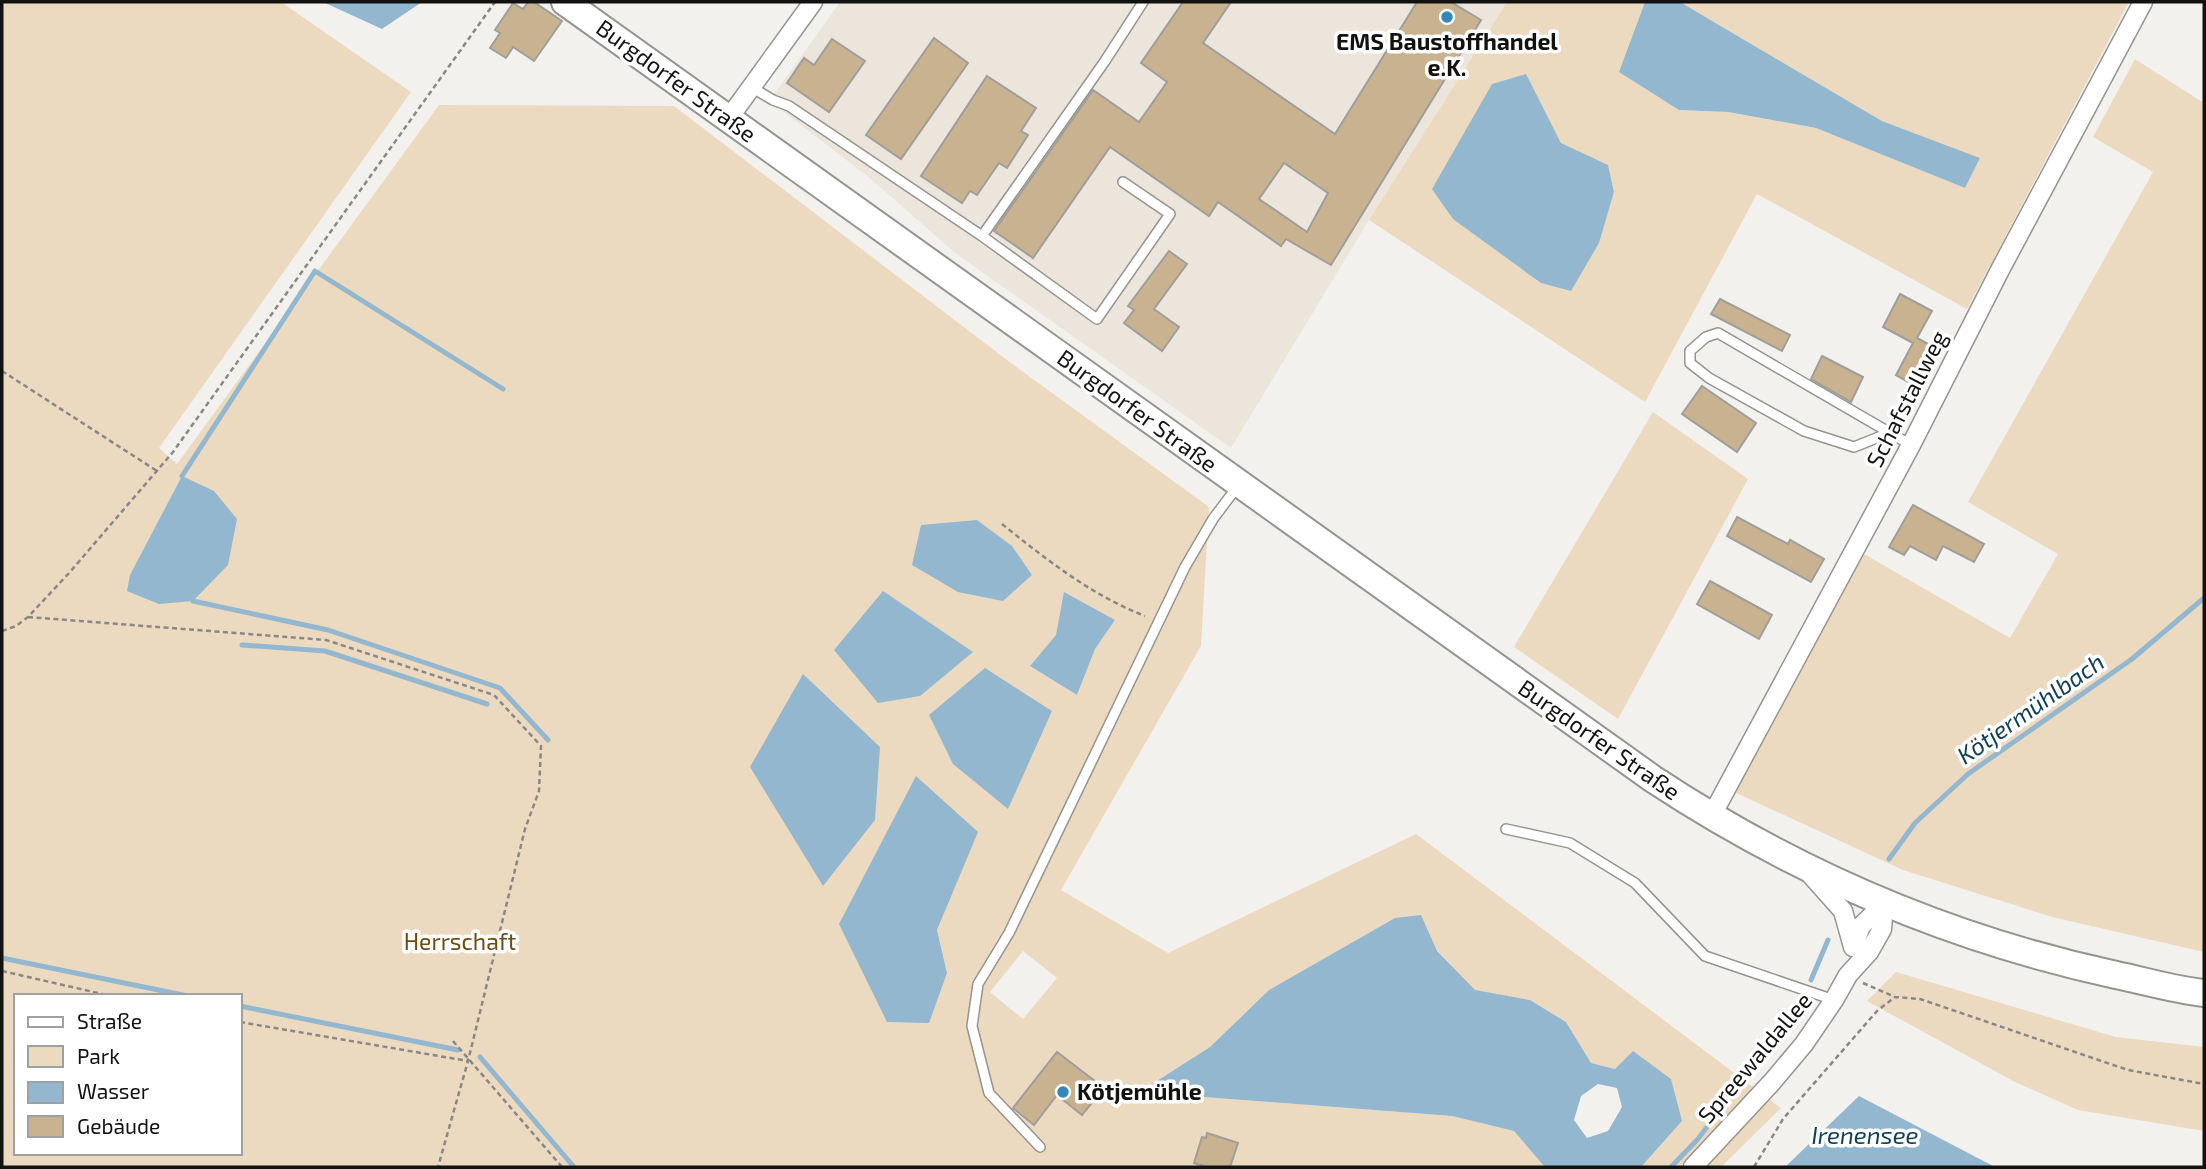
<svg xmlns="http://www.w3.org/2000/svg" width="2206" height="1169" font-family="'Exo 2',sans-serif">
  <style>
    .built { fill: #ece5db }
    .green { fill: #ecdac0; fill-rule: evenodd }
    .water { fill: #92b7cf; fill-rule: evenodd }
    .lines { fill: none; stroke-linecap: round; stroke-linejoin: round }
    .stream { stroke: #92b7cf; stroke-width: 5 }
    .building { fill: #c8b290; stroke: #a09e9b; stroke-width: 2; fill-rule: evenodd }
    .service-casing { stroke: #969491; stroke-width: 12 }
    .minor-casing { stroke: #969491; stroke-width: 21 }
    .primary-casing { stroke: #969491; stroke-width: 30 }
    .path { stroke: #898886; stroke-width: 2.5; stroke-dasharray: 5 3.5; stroke-linecap: butt }
    .service { stroke: #fff; stroke-width: 9 }
    .minor { stroke: #fff; stroke-width: 18 }
    .primary { stroke: #fff; stroke-width: 26 }
    .poi-dot { fill: #3288b7; stroke: #fff; stroke-width: 2.5 }
    .labels { text-anchor: middle; stroke-width: 7; stroke-linejoin: round; paint-order: stroke }
    .poi-label { font-size: 23px; font-weight: bold; fill: #121211; stroke: #fff }
    .street-label { font-size: 23px; fill: #121211; stroke: #fff }
    .park-label { font-size: 23px; fill: #6c4c12; stroke: #fff }
    .water-label { font-size: 24px; font-style: italic; fill: #0f3f58; stroke: #fff }
  </style>
  <rect width="100%" height="100%" fill="#f3f1ee"/>
  <path class="built" d="M 840,2 L 1507,2 L 1369,220 L 1231,448 L 955,253 L 871,179 L 780,109 L 775,93 Z"/>
  <path class="green" d="M 2,2 L 281,2 L 411,92 L 159,448 L 177,464 L 439,105 L 674,106 L 1011,363 L 1209,507 L 1201,646 L 1061,890 L 1168,953 L 1416,834 L 1781,1108 L 1721,1167 L 1641,1167 L 1682,1121 L 1615,1069 L 1591,1063 L 1566,1022 L 1530,1000 L 1475,991 L 1437,951 L 1269,990 L 1210,1047 L 1153,1083 L 1178,1095 L 1452,1116 L 1514,1131 L 1544,1166 L 1549,1167 L 2,1167 ZM 1115,620 L 1095,649 L 1077,695 L 1030,666 L 1056,636 ZM 951,895 L 937,930 L 947,973 L 887,1022 ZM 1023,951 L 1057,978 L 1023,1019 L 990,992 ZM 16,996 L 240,996 L 240,1153 L 16,1153 Z
    M 1507,2 L 1645,2 L 1620,72 L 1679,110 L 1728,112 L 1816,128 L 1965,188 L 1980,158 L 1882,121 L 1680,2 L 2129,2 L 1967,309 L 1757,194 L 1645,402 L 1369,220 ZM 1526,75 L 1561,143 L 1608,166 L 1614,192 L 1599,243 Z
    M 2135,59 L 2204,103 L 2204,952 L 2052,917 L 1903,870 L 1734,792 L 1864,554 L 2010,638 L 2058,554 L 1968,502 L 2153,172 L 2093,137 Z
    M 1653,412 L 1748,479 L 1618,719 L 1514,647 Z
    M 1896,972 L 2116,1037 L 2204,1047 L 2204,1131 L 2078,1110 L 2015,1082 L 1867,1001 Z"/>
  <path class="water" d="M 323,2 L 422,2 L 382,29 Z
    M 1645,2 L 1680,2 L 1882,121 L 1980,158 L 1965,188 L 1816,128 L 1728,112 L 1679,110 L 1619,72 Z
    M 1526,74 L 1561,143 L 1608,165 L 1614,192 L 1599,243 L 1571,291 L 1541,283 L 1453,219 L 1432,189 L 1492,84 Z
    M 182,476 L 214,491 L 237,519 L 228,565 L 193,601 L 159,604 L 127,591 L 130,575 Z
    M 977,520 L 1012,546 L 1032,575 L 1003,601 L 958,592 L 912,565 L 921,525 Z
    M 883,591 L 973,652 L 920,696 L 878,703 L 834,650 Z
    M 1064,592 L 1115,620 L 1095,649 L 1077,695 L 1030,666 L 1056,635 Z
    M 985,668 L 1052,711 L 1008,809 L 953,764 L 929,715 Z
    M 803,674 L 880,747 L 875,820 L 823,886 L 750,767 Z
    M 916,776 L 978,832 L 937,930 L 947,973 L 929,1023 L 887,1022 L 839,924 Z
    M 1421,915 L 1437,951 L 1475,990 L 1530,1000 L 1566,1022 L 1591,1063 L 1615,1069 L 1633,1051 L 1671,1079 L 1682,1121 L 1641,1167 L 1544,1166 L 1514,1131 L 1452,1116 L 1178,1095 L 1152,1084 L 1210,1047 L 1269,990 L 1395,918 ZM 1598,1084 L 1617,1088 L 1622,1107 L 1608,1131 L 1587,1138 L 1574,1120 L 1581,1096 Z
    M 1859,1096 L 1995,1167 L 1785,1167 Z"/>
  <g class="lines">
    <path class="stream" d="M 182,476 L 315,271 L 503,389
      M 193,601 L 328,630 L 500,688 L 548,740
      M 242,645 L 325,651 L 487,704
      M 1889,859 L 1915,823 L 1968,774 L 2132,659 L 2204,598
      M 2,958 L 188,996
      M 1811,980 L 1828,940
      M 240,1006 L 458,1050
      M 480,1057 L 574,1167
      M 1671,1167 L 1698,1139 L 1804,998"/>
  </g>
  <path class="building" d="M 528,2 L 534,2 L 562,21 L 534,61 L 513,47 L 506,58 L 490,48 L 500,33 L 495,30 L 513,3 L 523,9 Z
    M 1183,2 L 1231,2 L 1203,43 L 1335,134 L 1417,2 L 1451,2 L 1481,20 L 1331,265 L 1286,239 L 1281,246 L 1218,202 L 1209,216 L 1110,147 L 1033,258 L 994,231 L 1093,90 L 1139,122 L 1167,82 L 1141,63 ZM 1284,163 L 1328,193 L 1307,232 L 1259,199 Z
    M 934,38 L 968,63 L 901,159 L 866,135 Z
    M 832,39 L 865,61 L 829,112 L 787,83 L 804,58 L 814,65 Z
    M 987,76 L 1036,108 L 1021,131 L 1028,135 L 1007,168 L 999,163 L 977,195 L 970,191 L 962,203 L 921,176 Z
    M 1169,251 L 1187,264 L 1154,309 L 1179,327 L 1162,351 L 1124,323 L 1134,310 L 1128,306 Z
    M 1900,294 L 1932,311 L 1917,338 L 1932,346 L 1912,384 L 1896,375 L 1913,343 L 1883,327 Z
    M 1720,299 L 1790,335 L 1782,351 L 1711,314 Z
    M 1822,356 L 1863,377 L 1851,402 L 1811,379 Z
    M 1702,386 L 1756,423 L 1737,452 L 1682,414 Z
    M 1913,505 L 1984,544 L 1974,562 L 1943,546 L 1936,560 L 1910,546 L 1904,555 L 1889,547 Z
    M 1737,517 L 1788,544 L 1790,540 L 1824,559 L 1811,582 L 1727,536 Z
    M 1710,581 L 1772,615 L 1759,639 L 1697,604 Z
    M 1057,1052 L 1104,1088 L 1082,1115 L 1057,1095 L 1034,1125 L 1013,1108 Z
    M 1207,1133 L 1238,1143 L 1230,1167 L 1207,1167 L 1194,1163 L 1202,1137 L 1206,1138 Z"/>
  <g class="lines">
    <g class="service-casing">
      <path id="service" d="M 751,87 L 773,100 L 789,106 L 982,236 L 1105,61 L 1143,2
        M 982,236 L 1097,319 L 1170,214 L 1123,182
        M 1889,433 L 1854,447 L 1804,431 L 1709,378 L 1690,363 L 1690,351 L 1706,337 L 1718,333 L 1911,445
        M 1506,829 L 1570,843 L 1635,883 L 1705,956 L 1834,1000
        M 1040,1147 L 989,1093 L 972,1026 L 978,984 L 1009,933 L 1185,567 L 1213,519 L 1237,487"/>
    </g>
    <g class="minor-casing">
      <path id="minor" d="M 729,118 L 813,2
        M 1711,817 L 1911,445 L 2001,268 L 2143,2
        M 1811,875 L 1843,911 L 1853,947
        M 1853,947 L 1861,926 L 1884,904
        M 1693,1167 L 1772,1082 L 1804,1044 L 1834,1000 L 1848,975 L 1869,952 L 1882,929 L 1884,904"/>
    </g>
    <g class="primary-casing">
      <path id="primary" d="M 565,2 L 1653,779 C 1794,872 1950,939 2116,975 C 2145,981 2175,990 2204,993"/>
    </g>
    <path class="path" d="M 2,371 L 157,471
      M 1002,524 C 1047,560 1091,595 1145,616
      M 28,617 L 326,640 L 494,695 L 541,746 L 539,791 L 525,829 L 468,1061 L 438,1167
      M 2,631 L 16,626 L 28,617 L 70,572 L 173,452 L 495,2
      M 2,971 L 111,996
      M 1863,983 L 1895,997
      M 240,1022 L 468,1061
      M 453,1041 L 562,1167
      M 1754,1167 L 1783,1119 L 1877,1011 L 1895,997 L 1920,999 L 2128,1070 L 2204,1084"/>
    <use href="#service" class="service"/>
    <use href="#minor" class="minor"/>
    <use href="#primary" class="primary"/>
  </g>
  <g class="poi-dot">
    <circle cx="1447" cy="17" r="7"/>
    <circle cx="1063" cy="1092" r="7"/>
  </g>
  <g class="labels">
    <g class="poi-label">
      <text x="1447" y="50">EMS Baustoffhandel<tspan x="1447" dy="26">e.K.</tspan></text>
      <text x="1077" y="1100" text-anchor="start">Kötjemühle</text>
    </g>
    <g class="street-label">
      <text transform="translate(676 81) rotate(36)" y="8">Burgdorfer Straße</text>
      <text transform="translate(1907 399) rotate(-63)" y="8">Schafstallweg</text>
      <text transform="translate(1137 411) rotate(36)" y="8">Burgdorfer Straße</text>
      <text transform="translate(1599 740) rotate(35)" y="8">Burgdorfer Straße</text>
      <text transform="translate(1755 1058) rotate(-50)" y="8">Spreewaldallee</text>
    </g>
    <g class="park-label">
      <text x="460" y="950">Herrschaft</text>
    </g>
    <g class="water-label">
      <text transform="translate(2031 709) rotate(-35)" y="8">Kötjermühlbach</text>
      <text x="1865" y="1144">Irenensee</text>
    </g>
  </g>
  <rect width="2206" height="1169" fill="none" stroke="#121211" stroke-width="7"/>
  <rect x="14" y="994" width="228" height="161" fill="#ffffff" stroke="#a0a0a0" stroke-width="2"/>
  <rect x="28" y="1017" width="35" height="10" fill="#ffffff" stroke="#a0a0a0" stroke-width="2"/>
  <text x="77" y="1029" font-size="21" fill="#121211">Straße</text>
  <rect x="28" y="1046" width="35" height="21" fill="#ecdac0" stroke="#a0a0a0" stroke-width="2"/>
  <text x="77" y="1064" font-size="21" fill="#121211">Park</text>
  <rect x="28" y="1082" width="35" height="21" fill="#92b7cf" stroke="#a0a0a0" stroke-width="2"/>
  <text x="77" y="1099" font-size="21" fill="#121211">Wasser</text>
  <rect x="28" y="1116" width="35" height="21" fill="#c8b290" stroke="#a0a0a0" stroke-width="2"/>
  <text x="77" y="1134" font-size="21" fill="#121211">Gebäude</text>
</svg>
